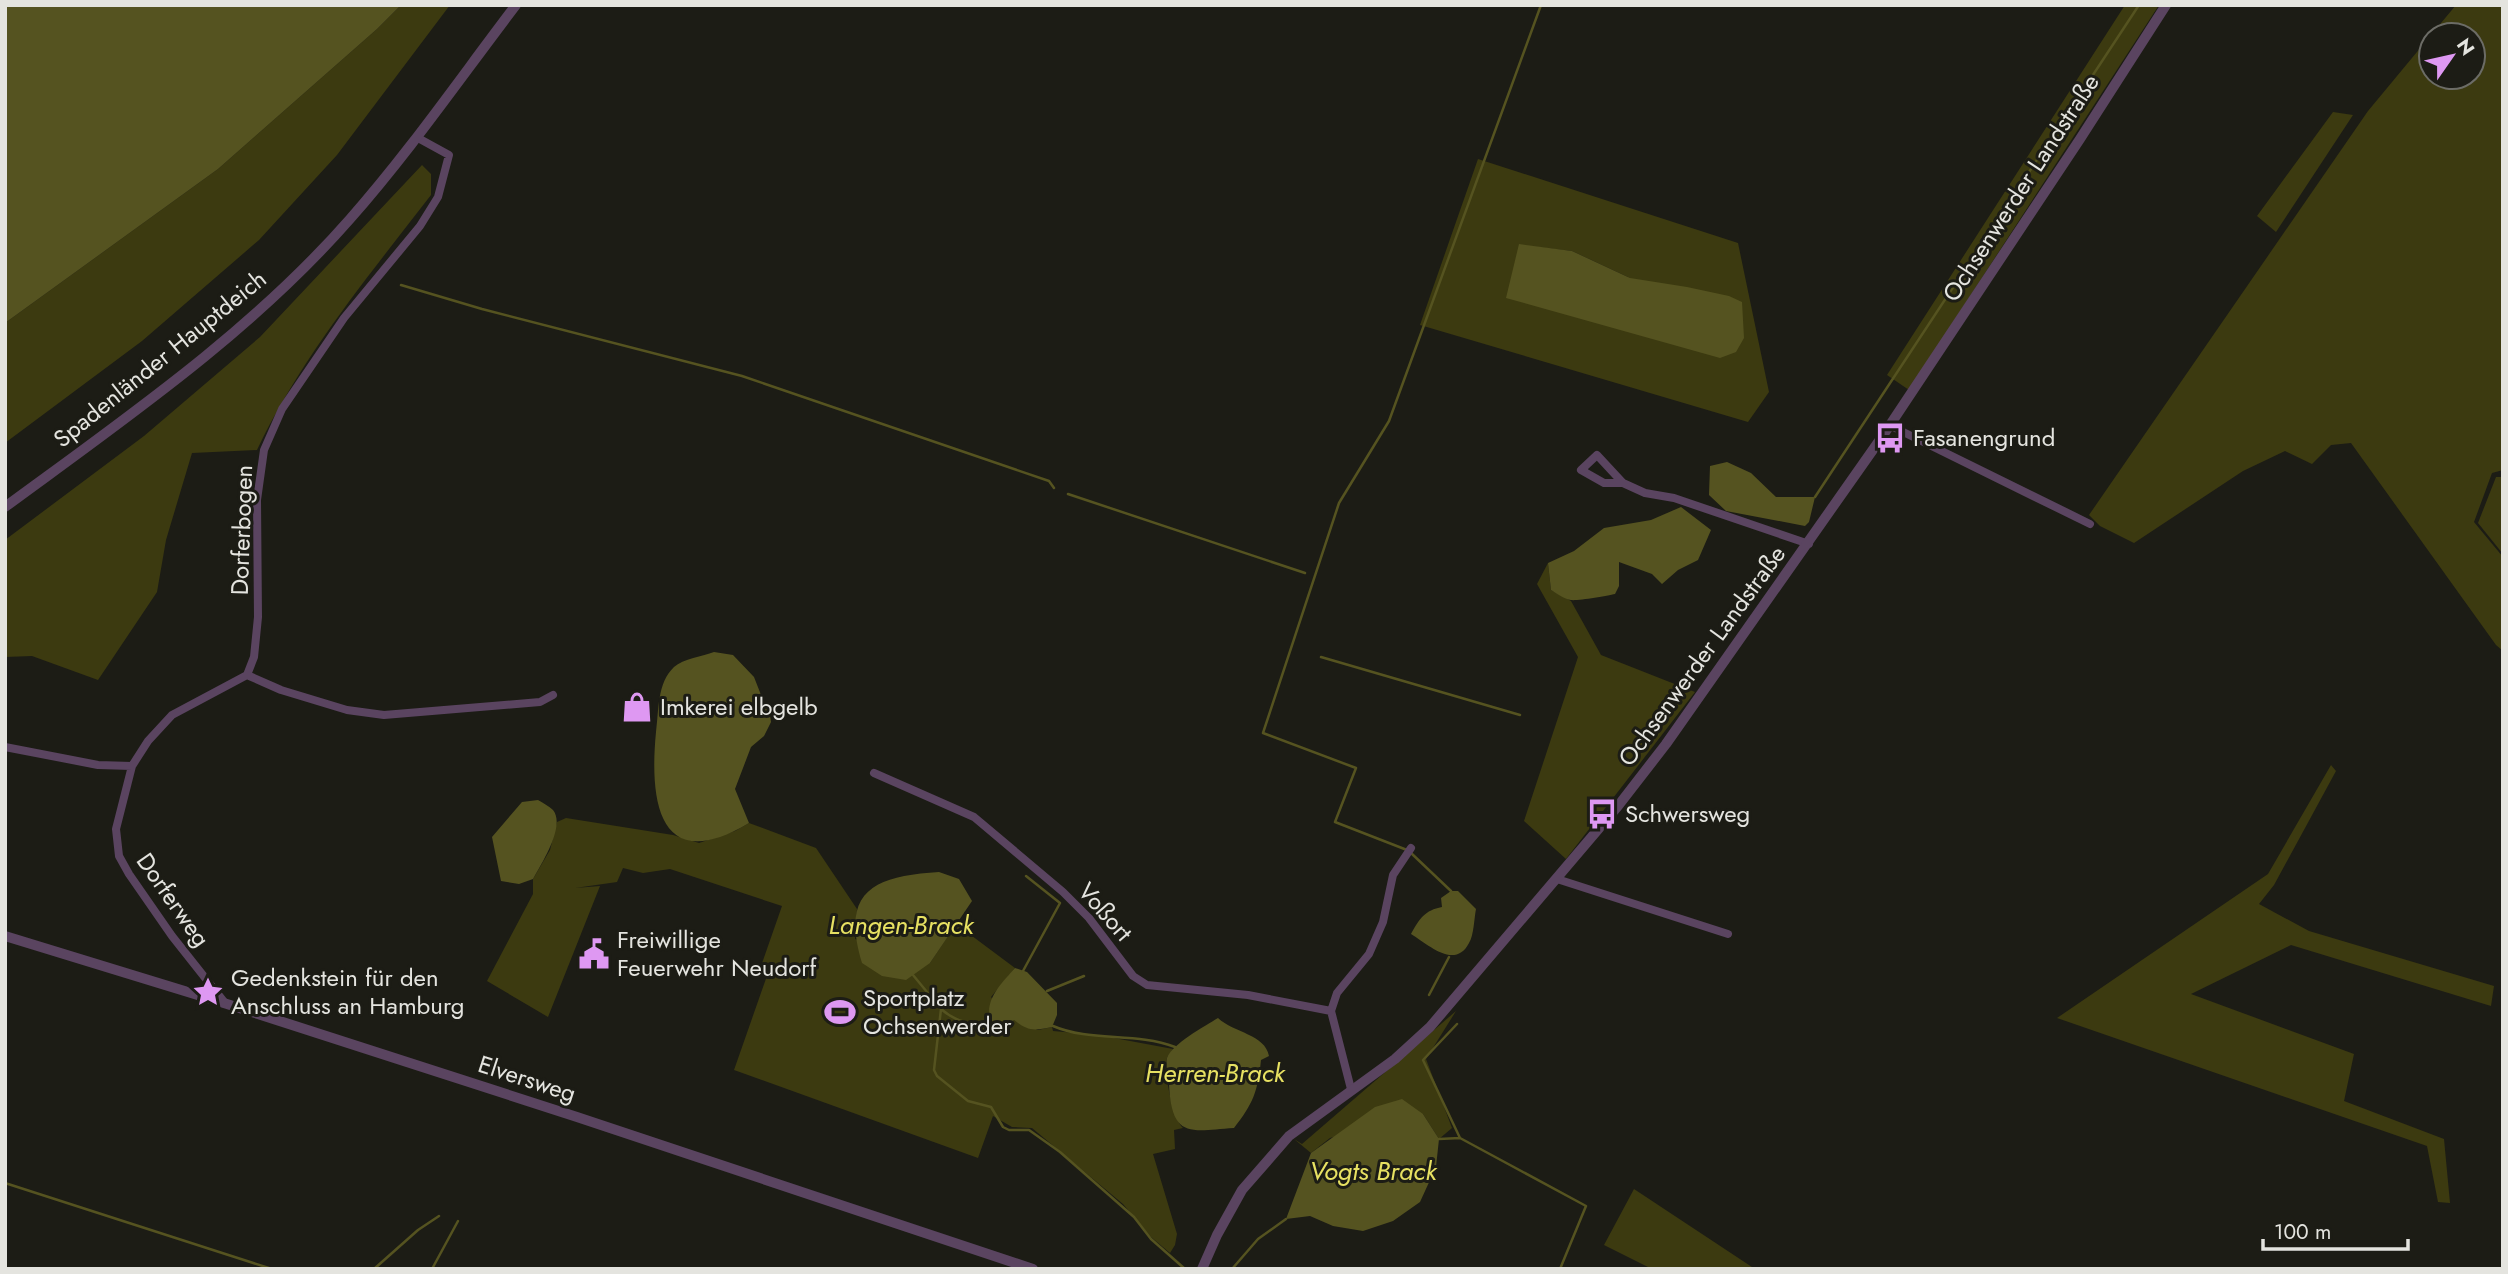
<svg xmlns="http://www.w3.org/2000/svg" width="2508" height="1274" font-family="Jost,sans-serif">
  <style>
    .green { fill: #3c3a10; fill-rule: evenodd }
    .water { fill: #555320 }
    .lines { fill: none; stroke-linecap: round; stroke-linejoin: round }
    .stream { stroke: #555320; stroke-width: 2.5 }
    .minor { stroke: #5a4460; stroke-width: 8 }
    .tertiary { stroke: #5a4460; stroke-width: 10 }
    .labels { text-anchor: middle; stroke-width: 6; stroke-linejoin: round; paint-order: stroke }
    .street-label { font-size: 24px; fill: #e4e4df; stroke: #1c1c15 }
    .poi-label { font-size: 24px; fill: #e4e4df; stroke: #1c1c15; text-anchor: start }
    .water-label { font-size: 26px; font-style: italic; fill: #e7e162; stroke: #1c1c15 }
  </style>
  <rect width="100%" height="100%" fill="#1c1c15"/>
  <path class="green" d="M 401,5 L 450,5 L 337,155 L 259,240 L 142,341 L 5,443 L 5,323 L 218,169 L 377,29 Z
    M 2125,5 L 2159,5 L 1909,390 L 1887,375 Z
    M 2456,5 L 2503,5 L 2503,470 L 2492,473 L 2474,522 L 2503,557 L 2503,651 L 2496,645 L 2351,443 L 2331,445 L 2312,464 L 2285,451 L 2243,471 L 2134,543 L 2100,526 L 2089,515 L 2368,111 L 2431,35 L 2431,77 L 2473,77 L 2473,35 L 2431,35 Z
    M 2333,112 L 2353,115 L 2276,232 L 2257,216 Z
    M 1478,159 L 1738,243 L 1769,392 L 1748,422 L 1420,325 ZM 1520,245 L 1572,251 L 1630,278 Z
    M 422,165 L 431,174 L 431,195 C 367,278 302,356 257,450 L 192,453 L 166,540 L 157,592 L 98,680 L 32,656 L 5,657 L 5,540 L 144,436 L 260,337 Z
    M 2496,477 L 2503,477 L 2503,554 L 2478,523 Z
    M 1548,563 L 1551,590 L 1571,601 L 1601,655 L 1695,692 L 1566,859 L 1524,821 L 1578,657 L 1537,584 Z
    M 2331,765 L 2336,771 L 2274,885 L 2259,904 L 2309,931 L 2494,986 L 2491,1006 L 2291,945 L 2191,994 L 2354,1054 L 2344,1101 L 2444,1139 L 2450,1203 L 2438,1202 L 2427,1146 L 2057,1018 L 2268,874 Z
    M 566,818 L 673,835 L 699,843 L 735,831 L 749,823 L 816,848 L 857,909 L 855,939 L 930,963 L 956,924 L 1015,968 L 991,997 L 1010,1022 L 1014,1020 L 1038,1030 L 1052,1027 L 1053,1031 L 1098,1035 L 1173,1049 C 1171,1052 1168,1055 1167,1058 C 1163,1071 1173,1119 1183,1128 L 1174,1130 L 1175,1149 L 1153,1154 L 1177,1234 L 1175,1245 L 1170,1253 L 1151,1237 L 1123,1204 L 1032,1128 L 1012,1127 L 993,1116 L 978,1158 L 734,1070 L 769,970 L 761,966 L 782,906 L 670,869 L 643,873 L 623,868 L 617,882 L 575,888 L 600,886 L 548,1017 L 487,981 L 533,894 L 533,879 L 550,850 L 557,822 Z
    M 1456,1011 L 1426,1059 L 1452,1128 L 1439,1139 L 1423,1114 L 1330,1138 L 1311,1153 L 1294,1139 L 1302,1144 Z
    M 1634,1189 L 1755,1269 L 1652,1269 L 1604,1245 Z"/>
  <path class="water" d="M 5,5 L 401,5 L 377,29 L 218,169 L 5,323 Z
    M 1519,244 L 1572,251 L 1630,278 L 1687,287 L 1729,296 L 1742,302 L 1744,338 L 1736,352 L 1720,358 L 1506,298 Z
    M 1727,462 L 1751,473 L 1776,497 L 1815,497 L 1809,522 L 1805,526 L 1726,511 L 1709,495 L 1710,466 Z
    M 1681,507 L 1711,530 L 1698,560 L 1678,570 L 1662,584 L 1652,574 L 1619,562 L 1619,586 L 1615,594 C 1607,596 1577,601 1571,600 C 1564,599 1556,593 1551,590 L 1548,563 L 1574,551 L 1604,528 L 1651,520 Z
    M 714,652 L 733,655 L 754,677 L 763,700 L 769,708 L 771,722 L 764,736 L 751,747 L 735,789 L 749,823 C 660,876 649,804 656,732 C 659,710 657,683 674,667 C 683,659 703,656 714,652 Z
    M 538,800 C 543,803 549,806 553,810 C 566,826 541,864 533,879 L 519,884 L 501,881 L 492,837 L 522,802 Z
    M 939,872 L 959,879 L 972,901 L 930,963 L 906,980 L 882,976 L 862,963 C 840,891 874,876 939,872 Z
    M 1451,891 L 1458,891 L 1476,909 C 1474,919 1474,935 1469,943 C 1455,970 1429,945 1411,934 C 1419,919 1425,910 1442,907 L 1441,898 Z
    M 1015,968 L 1027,972 L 1057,1003 L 1057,1015 L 1052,1027 C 1033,1031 1028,1031 1014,1020 L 1002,1030 L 994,1029 C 980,1004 999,986 1015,968 Z
    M 1218,1018 C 1234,1033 1265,1034 1269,1056 L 1261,1060 C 1258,1091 1253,1104 1234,1128 C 1190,1131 1172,1139 1169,1085 C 1169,1077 1165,1065 1167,1058 C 1172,1044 1205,1026 1218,1018 Z
    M 1402,1099 L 1423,1114 L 1439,1139 L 1436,1167 L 1420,1202 L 1393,1221 L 1363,1231 L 1333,1226 L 1310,1216 L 1286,1219 L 1311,1153 L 1375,1107 Z"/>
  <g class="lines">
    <path class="stream" d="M 401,285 L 482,309 L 742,376 L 1049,481 L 1054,488
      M 1068,494 L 1305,573
      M 1815,497 L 2139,5
      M 1321,657 L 1520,715
      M 1407,850 L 1335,822 L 1356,768 L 1263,733 L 1339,503 L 1389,421 L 1541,5
      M 1411,853 L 1451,891
      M 1023,971 L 1060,903 L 1026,876
      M 913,975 L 941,1009 L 934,1070 L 937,1076 L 968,1101 L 991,1107 L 1003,1127 L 1009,1130 L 1029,1130 L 1060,1152 L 1134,1217 L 1151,1239 L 1185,1269
      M 1047,991 L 1084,976
      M 1429,995 L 1449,957
      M 941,1009 C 957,1023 970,1024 992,1024
      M 1053,1026 C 1090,1042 1136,1032 1175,1047
      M 1460,1138 L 1586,1206 L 1560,1269
      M 1439,1139 L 1460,1138 L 1423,1060 L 1457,1024
      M 5,1183 L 272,1269
      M 374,1269 L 418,1230 L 439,1216
      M 432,1269 L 458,1221
      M 1232,1269 L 1258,1239 L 1286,1219"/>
    <path class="minor" d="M 1889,425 L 2090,524
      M 1623,483 L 1597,455 L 1581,470 L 1604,483 L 1623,483 L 1645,493 L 1674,498 L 1809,544
      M 247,675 L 281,690 L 347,710 L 384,715 L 540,702 L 553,695
      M 5,747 L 98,765 L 132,766 L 148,741 L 172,715 L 247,675 L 254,657 L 258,617 L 257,500 L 264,450 L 282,409 L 344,318 L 420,226 L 438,197 L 449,155 L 418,138
      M 132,766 L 116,829 L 119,856 L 129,874 L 172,936 L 225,1003
      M 874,773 L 974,817 L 1063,892 L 1089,918 L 1133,976 L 1147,985 L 1248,995 L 1331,1011
      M 1557,879 L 1728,934
      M 1351,1089 L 1331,1011 L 1337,993 L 1369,954 L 1383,922 L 1393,875 L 1411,848"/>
    <path class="tertiary" d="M 5,507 C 126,418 251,332 350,219 C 410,151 461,77 516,5
      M 5,936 L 227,1004 L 577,1117 L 1033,1269
      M 1202,1269 L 1217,1235 L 1242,1190 L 1289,1136 L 1395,1059 L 1430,1027 L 1618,806 L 1666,744 L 1884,434 L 2080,139 L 2166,5"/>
  </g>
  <defs>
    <g id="bus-bare" transform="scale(2.415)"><path d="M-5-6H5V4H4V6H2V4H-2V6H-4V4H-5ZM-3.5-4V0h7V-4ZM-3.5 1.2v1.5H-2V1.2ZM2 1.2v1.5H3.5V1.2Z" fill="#de98f2" stroke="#1c1c15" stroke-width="2.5" paint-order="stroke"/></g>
    <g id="shop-bare" transform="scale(2.415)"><path d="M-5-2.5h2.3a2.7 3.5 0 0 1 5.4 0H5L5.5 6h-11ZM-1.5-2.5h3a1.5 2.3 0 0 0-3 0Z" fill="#de98f2" stroke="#1c1c15" stroke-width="2.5" paint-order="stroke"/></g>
    <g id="civic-bare" transform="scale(2.415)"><path d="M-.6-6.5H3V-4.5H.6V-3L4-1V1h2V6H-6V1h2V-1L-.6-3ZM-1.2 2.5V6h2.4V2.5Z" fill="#de98f2" stroke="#1c1c15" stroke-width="2.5" paint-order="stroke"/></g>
    <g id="sight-bare" transform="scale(2.415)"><path d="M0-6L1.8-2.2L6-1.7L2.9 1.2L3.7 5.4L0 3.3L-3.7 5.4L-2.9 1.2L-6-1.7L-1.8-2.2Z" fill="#de98f2" stroke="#1c1c15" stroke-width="2.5" paint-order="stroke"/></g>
    <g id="stadium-bare" transform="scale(2.415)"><path d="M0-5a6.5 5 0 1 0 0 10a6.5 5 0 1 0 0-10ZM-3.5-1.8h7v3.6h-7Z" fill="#de98f2" stroke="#1c1c15" stroke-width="2.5" paint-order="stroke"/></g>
  </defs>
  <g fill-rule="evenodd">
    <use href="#bus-bare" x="1890" y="438"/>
    <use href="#shop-bare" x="637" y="707"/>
    <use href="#bus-bare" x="1602" y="814"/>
    <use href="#civic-bare" x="594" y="954"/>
    <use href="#sight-bare" x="208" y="992"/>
    <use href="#stadium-bare" x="840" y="1012"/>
  </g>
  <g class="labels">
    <g class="street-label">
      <text transform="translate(2021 188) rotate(-57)" y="8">Ochsenwerder Landstraße</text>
      <text transform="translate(160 359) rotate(-39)" y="8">Spadenländer Hauptdeich</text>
      <text transform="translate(242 530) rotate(-88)" y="8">Dorferbogen</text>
      <text transform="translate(1702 656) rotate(-54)" y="8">Ochsenwerder Landstraße</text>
      <text transform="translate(173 900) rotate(55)" y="8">Dorferweg</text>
      <text transform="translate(1105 912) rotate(49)" y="8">Voßort</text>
      <text transform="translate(527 1079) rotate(18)" y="8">Elversweg</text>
    </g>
    <g class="poi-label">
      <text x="1913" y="446">Fasanengrund</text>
      <text x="660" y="715">Imkerei elbgelb</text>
      <text x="1625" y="822">Schwersweg</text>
      <text x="617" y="948">Freiwillige<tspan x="617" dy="28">Feuerwehr Neudorf</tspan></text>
      <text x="231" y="986">Gedenkstein für den<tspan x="231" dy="28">Anschluss an Hamburg</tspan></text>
      <text x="863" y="1006">Sportplatz<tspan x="863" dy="28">Ochsenwerder</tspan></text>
    </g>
    <g class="water-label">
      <text x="901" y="934">Langen-Brack</text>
      <text x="1215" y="1082">Herren-Brack</text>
      <text x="1373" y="1180">Vogts Brack</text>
    </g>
  </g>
  <rect width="2508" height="1274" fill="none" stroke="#e4e4df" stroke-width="14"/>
  <g transform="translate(2452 56) rotate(56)"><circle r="33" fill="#1c1c15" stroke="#6c6c66" stroke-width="2"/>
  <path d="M0-5L12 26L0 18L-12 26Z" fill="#de98f2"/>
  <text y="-10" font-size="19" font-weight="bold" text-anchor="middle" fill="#e4e4df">N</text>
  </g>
  <path d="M2263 1239v10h145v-10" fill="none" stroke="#e4e4df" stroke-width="3.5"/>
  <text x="2274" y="1239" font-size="21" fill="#e4e4df" stroke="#1c1c15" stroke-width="5" paint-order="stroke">100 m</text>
</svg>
